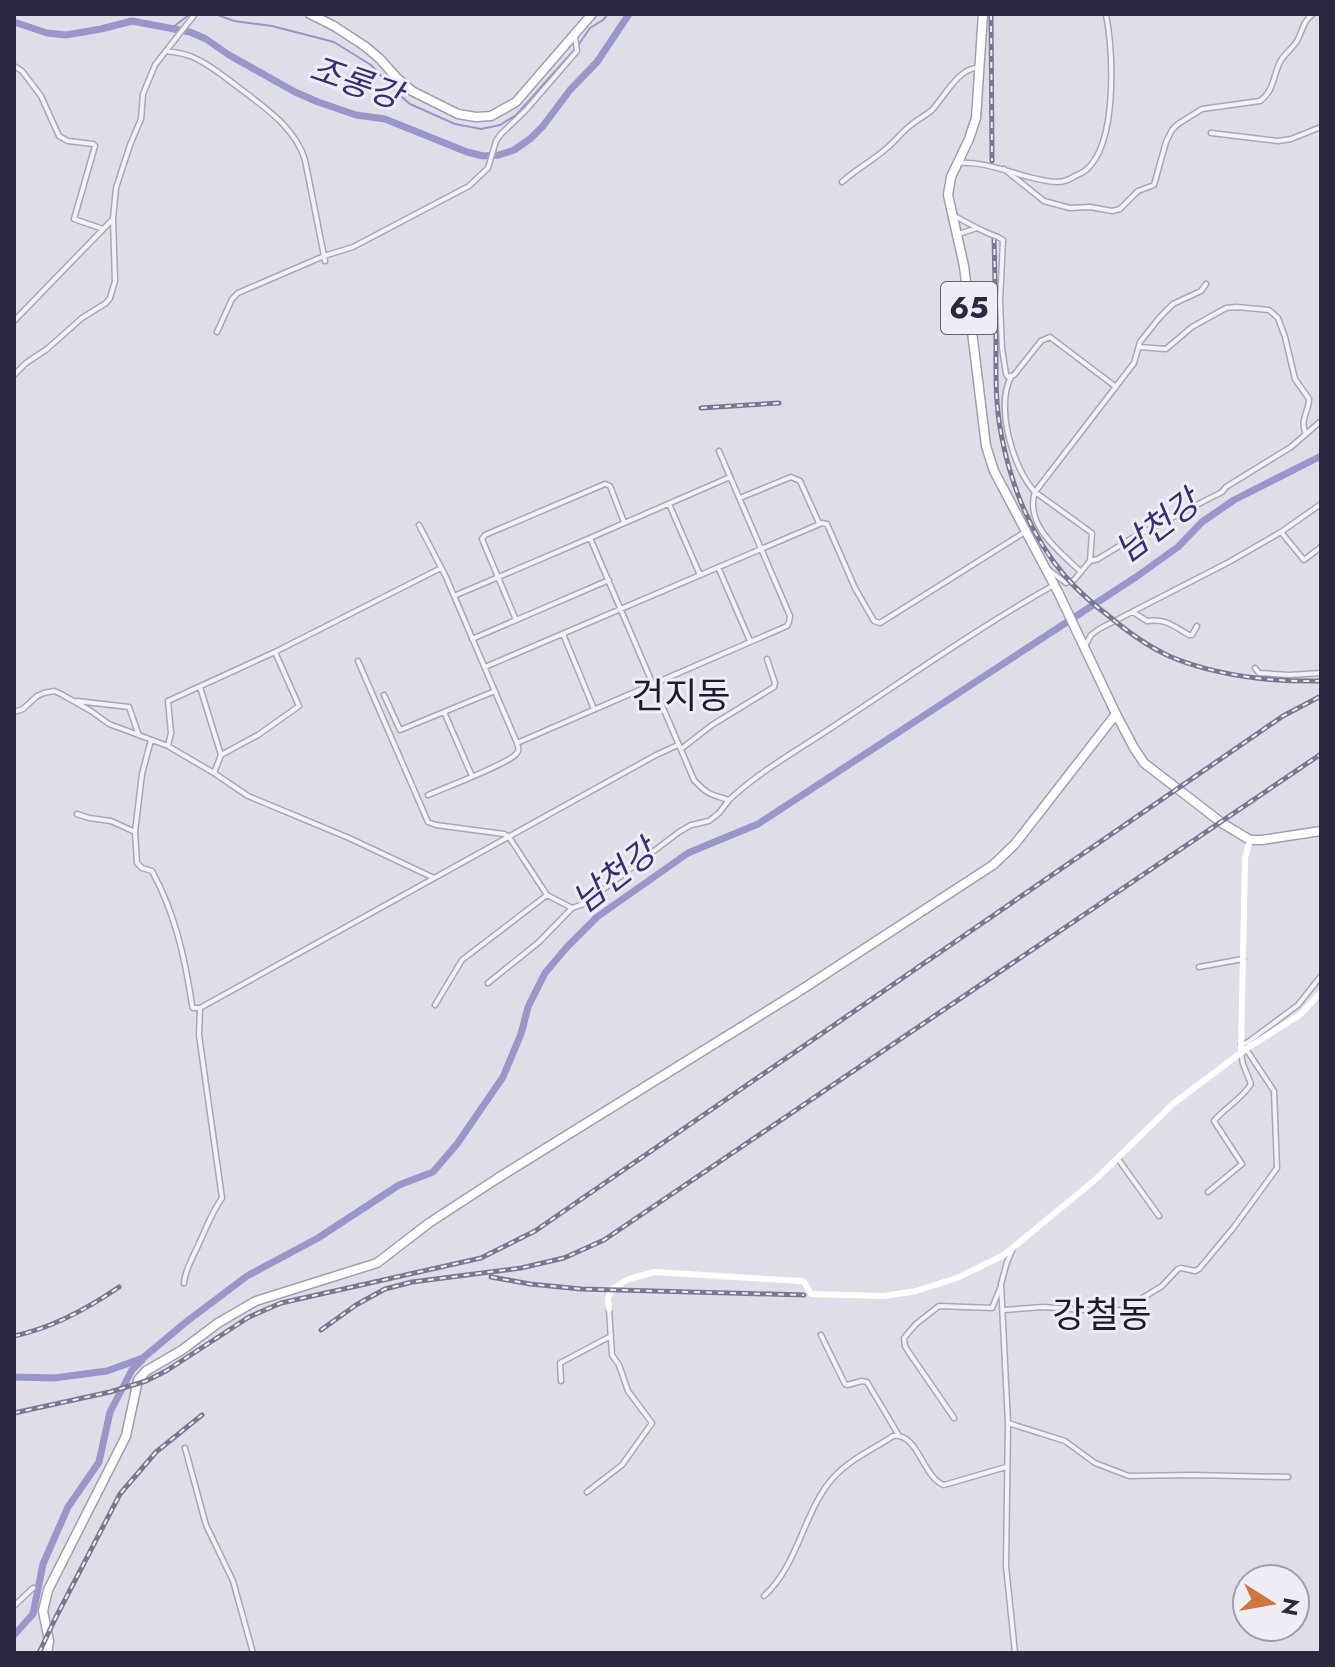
<svg xmlns="http://www.w3.org/2000/svg" width="1335" height="1667" font-family="Jost,'Noto Sans KR',sans-serif">
  <style>
    .lines { fill: none; stroke-linecap: round; stroke-linejoin: round }
    .stream { stroke: #9997c9; stroke-width: 2 }
    .river { stroke: #9997c9; stroke-width: 7 }
    .street-casing { stroke: #a9a7b5; stroke-width: 7 }
    .primary-casing { stroke: #a09db4; stroke-width: 11 }
    .street { stroke: #f2f1f6; stroke-width: 4 }
    .secondary { stroke: #fff; stroke-width: 6 }
    .primary { stroke: #fff; stroke-width: 8 }
    .rail-casing { stroke: #7b7792; stroke-width: 5 }
    .rail { stroke: #eeedf6; stroke-width: 2; stroke-dasharray: 6; stroke-linecap: butt }
    .street-bridge-casing { stroke: #a9a7b5; stroke-width: 7; stroke-linecap: butt }
    .street-bridge { stroke: #f2f1f6; stroke-width: 4 }
    .labels { text-anchor: middle; stroke-width: 6; stroke-linejoin: round; paint-order: stroke }
    .shield { fill: #eeedf6; stroke: #666276; stroke-width: 2 }
    .shield-label { font-size: 30px; font-weight: bold; fill: #2b273f }
    .water-label { font-size: 34px; font-style: italic; fill: #353074; stroke: #eeedf6 }
    .quarter-label { font-size: 36px; fill: #1d1930; stroke: #eeedf6 }
  </style>
  <rect width="100%" height="100%" fill="#dfdee8"/>
  <g class="lines">
    <path class="stream" d="M 215,14 L 234,21 L 272,26 L 334,42 L 371,65 L 395,91 L 410,104 L 455,124 L 481,129 L 500,125 L 516,115 L 575,49
      M 172,28 L 190,14
      M 579,44 L 590,28 L 603,20 L 608,14"/>
    <path class="river" d="M 14,22 L 47,33 L 66,35 L 101,29 L 132,21 L 190,32 L 206,39 L 229,55 L 295,92 L 318,102 L 356,115 L 385,119 L 467,152 L 483,156 L 499,155 L 514,150 L 530,139 L 543,126 L 570,90 L 597,62 L 629,14
      M 14,1377 L 54,1378 L 107,1371 L 143,1358 L 186,1322 L 247,1276 L 318,1238 L 399,1185 L 433,1172 L 457,1144 L 503,1077 L 521,1034 L 528,1007 L 545,973 L 567,947 L 597,917 L 688,853 L 758,824 L 1136,577 L 1178,547 L 1202,522 L 1234,500 L 1321,456
      M 14,1635 L 33,1614 L 43,1564 L 68,1507 L 99,1462 L 110,1412 L 132,1370 L 142,1360"/>
    <g class="street-casing">
      <path id="street" d="M 166,51 C 174,52 183,53 190,56 C 208,63 223,76 238,87 C 264,107 295,127 305,160 L 325,261
        M 14,66 L 22,71 L 41,96 L 59,136 L 68,141 L 93,144 L 95,146 L 74,219 L 103,229
        M 1211,133 L 1278,141 L 1291,139 L 1321,127
        M 960,163 C 993,161 1026,181 1057,182 C 1064,182 1069,180 1075,176 C 1079,174 1083,173 1086,170 C 1118,143 1113,52 1106,14
        M 1004,169 L 1044,201 L 1070,208 L 1090,207 L 1112,211 L 1120,209 L 1138,191 L 1154,185 L 1166,142 L 1172,130 L 1178,124 L 1202,109 L 1260,101 C 1274,91 1273,76 1280,62 C 1284,54 1292,49 1297,41 C 1303,31 1302,22 1313,14
        M 842,182 C 856,169 874,160 888,147 C 896,140 903,131 911,125 C 918,119 925,116 932,110 C 944,97 959,68 977,68
        M 953,215 L 977,228 L 959,234
        M 977,228 L 990,234
        M 998,237 L 1003,240 L 1000,301 L 1002,348 L 1006,374 L 1008,377 L 1014,375 L 1041,341 L 1050,337 L 1116,387
        M 14,321 L 113,219
        M 217,332 L 232,299 L 238,293 L 324,256 L 353,247 L 469,186 L 488,168 L 496,141 L 501,134 L 526,110 L 577,51 L 575,37
        M 1139,347 L 1166,349 L 1192,327 L 1226,308 L 1237,307 L 1269,310 L 1278,318 L 1285,337 L 1295,379 L 1309,399 C 1309,412 1299,420 1306,434
        M 14,375 L 26,363 L 47,349 L 82,318 L 106,303 L 110,298 L 115,281 L 113,219 L 116,188 L 130,145 L 141,119 L 143,94 L 155,65 L 195,14
        M 1011,377 C 995,406 1013,469 1035,492 L 1092,533 L 1090,561 L 1074,580 L 1066,583 L 1049,570
        M 730,477 L 590,538 L 694,780 C 708,795 710,794 729,800 C 762,769 805,746 843,720 C 913,674 981,626 1054,585
        M 740,498 L 791,477 L 800,481 L 819,523
        M 669,504 L 700,575
        M 419,525 L 446,577 L 517,743 L 787,626 L 789,622 L 790,616 L 719,451
        M 1281,532 L 1304,560 L 1321,547
        M 1090,561 L 1098,559 L 1134,537 L 1222,492 L 1226,487 L 1291,447 L 1321,421
        M 718,567 L 750,641
        M 1081,572 C 1060,552 1024,525 1035,492 L 1134,363 L 1140,342 L 1160,317 L 1173,304 L 1201,291 L 1206,284
        M 454,596 L 590,538
        M 1133,612 L 1147,621 C 1166,618 1173,626 1189,635 L 1192,635 L 1197,626
        M 516,620 L 482,539 L 485,535 L 605,484 L 610,486 L 624,522
        M 563,634 L 594,709
        M 472,639 L 609,580
        M 1085,646 L 1091,635 L 1099,629 L 1229,562 L 1281,532 L 1321,504
        M 358,661 L 428,822 L 436,825 L 504,834 L 509,837 L 547,895 L 572,908 L 584,904 L 679,832 L 691,825 L 709,821 L 719,813 L 729,800
        M 485,667 L 822,523 L 827,524 L 855,588 L 874,621 L 880,623 L 1025,532
        M 1255,668 L 1259,673 L 1289,675 L 1321,673
        M 200,687 L 221,755
        M 384,695 L 400,730 L 495,691
        M 77,701 L 129,707 L 138,733
        M 14,712 L 23,709 L 37,696 L 44,693 L 54,691 L 61,694 L 91,711 L 109,724 L 168,746 L 214,773 L 248,796 L 349,838 L 434,878
        M 444,712 L 472,776
        M 151,740 L 142,774 L 135,832 L 137,863 L 142,868 L 152,871 C 175,913 185,958 192,1005 L 193,1008 L 200,1008
        M 168,746 L 171,733 L 168,701 L 275,652 L 441,568
        M 681,749 L 712,725 L 774,687 L 775,683 L 767,659
        M 214,773 L 221,755 L 258,735 L 299,706 L 275,652
        M 428,795 C 444,788 508,764 516,754 C 520,750 518,748 517,743
        M 77,814 L 89,818 L 111,821 L 135,832
        M 1199,967 L 1243,959
        M 488,983 L 539,942 L 572,908
        M 435,1005 L 462,960 L 547,895
        M 200,1008 L 656,755 L 678,745
        M 1241,1045 L 1248,1042 L 1298,1005 L 1321,976
        M 1118,1159 L 1159,1216
        M 1208,1192 L 1242,1164 L 1214,1121 C 1224,1108 1241,1100 1251,1084 L 1243,1064 L 1241,1053
        M 1012,1251 L 1007,1262 L 1001,1284 L 1008,1423 L 1006,1566 L 1015,1653
        M 184,1283 C 185,1271 190,1263 195,1252 C 204,1234 210,1215 222,1198 L 199,1035 L 200,1008
        M 1004,1310 L 1043,1307 L 1099,1311 L 1123,1310 L 1162,1286 L 1178,1269 L 1181,1268 L 1195,1271 L 1199,1269 L 1234,1227 L 1277,1168 L 1274,1091 L 1246,1049
        M 821,1335 L 845,1384 L 847,1385 L 862,1381 L 867,1382 L 898,1434
        M 561,1381 L 560,1363 L 611,1336
        M 954,1418 L 908,1351 L 905,1346 L 904,1338 L 916,1324 L 939,1306 L 992,1308 L 1001,1286
        M 1008,1423 L 1065,1441 L 1095,1463 L 1129,1476 L 1192,1475 L 1288,1477
        M 185,1448 L 206,1525 L 233,1581 L 253,1653
        M 587,1492 L 622,1465 L 652,1423 L 628,1391 L 619,1365 L 612,1355 L 609,1309
        M 764,1596 C 797,1566 802,1519 828,1484 C 845,1461 871,1451 893,1436 C 918,1432 923,1478 944,1485 L 1006,1467
        M 14,1606 L 33,1588"/>
    </g>
    <g class="primary-casing">
      <path id="primary" d="M 310,14 L 334,26 L 366,47 L 380,59 L 396,77 L 412,91 L 458,114 L 476,117 L 491,116 L 516,102 L 592,14
        M 983,14 L 976,118 L 969,139 L 951,177 L 948,195 L 964,266 L 986,446 L 994,471 L 1058,592 L 1116,714 L 1134,748 L 1144,763 L 1222,823 L 1250,840 L 1262,840 L 1321,831
        M 47,1653 L 49,1641 L 43,1611 L 48,1590 L 126,1436 L 138,1380 L 146,1371 L 182,1350 L 218,1323 L 256,1301 L 377,1263 L 429,1223 L 498,1178 L 801,990 L 993,865 L 1015,844 L 1116,714"/>
    </g>
    <use href="#street" class="street"/>
    <path class="secondary" d="M 1241,1053 L 1245,858 L 1250,840
      M 609,1309 L 608,1298 L 612,1289 L 629,1279 L 654,1272 L 800,1281 L 804,1282 L 811,1294 L 884,1296 L 916,1291 L 957,1278 L 1004,1255 L 1096,1179 L 1174,1103 L 1246,1049 L 1301,1014 L 1321,992"/>
    <use href="#primary" class="primary"/>
    <g class="rail-casing">
      <path id="rail" d="M 991,14 L 992,161
        M 994,237 C 995,272 995,307 996,341 C 996,372 995,402 1001,433 C 1010,483 1031,537 1065,576 C 1078,591 1094,605 1110,617 C 1128,632 1149,647 1171,657 C 1218,676 1271,682 1321,681
        M 701,408 L 779,403
        M 491,1277 L 530,1284 L 581,1289 L 804,1295
        M 321,1330 L 356,1305 L 385,1289 L 412,1282 L 521,1268 L 564,1258 L 604,1240 L 1321,754
        M 14,1336 C 52,1328 87,1309 119,1287
        M 14,1413 L 110,1392 L 146,1381 L 166,1371 L 249,1317 L 281,1303 L 481,1258 L 535,1231 L 1283,716 L 1321,696
        M 39,1653 L 55,1619 L 120,1494 L 156,1452 L 202,1415"/>
    </g>
    <use href="#rail" class="rail"/>
    <g class="street-bridge-casing">
      <path id="street-bridge" d="M 990,234 L 998,237"/>
    </g>
    <use href="#street-bridge" class="street-bridge"/>
  </g>
  <g class="labels">
    <rect class="shield" x="941" y="282" width="56" height="52" rx="6"/>
    <g class="shield-label">
      <text x="969" y="318">65</text>
    </g>
    <g class="water-label">
      <text transform="translate(356 82) rotate(19)" y="12">조롱강</text>
      <text transform="translate(1157 526) rotate(-37)" y="12">남천강</text>
      <text transform="translate(614 876) rotate(-38)" y="12">남천강</text>
    </g>
    <g class="quarter-label">
      <text x="681" y="708">건지동</text>
      <text x="1102" y="1327">강철동</text>
    </g>
  </g>
  <rect width="1335" height="1667" fill="none" stroke="#2b273f" stroke-width="32"/>
  <g transform="translate(1271 1603) rotate(101)"><circle r="38" fill="#eeedf6" stroke="#a09ead" stroke-width="2"/>
  <path d="M0-6L14 30L0 20L-14 30Z" fill="#d2753e"/>
  <text y="-12" font-size="22" font-weight="bold" text-anchor="middle" fill="#2b273f">N</text>
  </g>
</svg>
